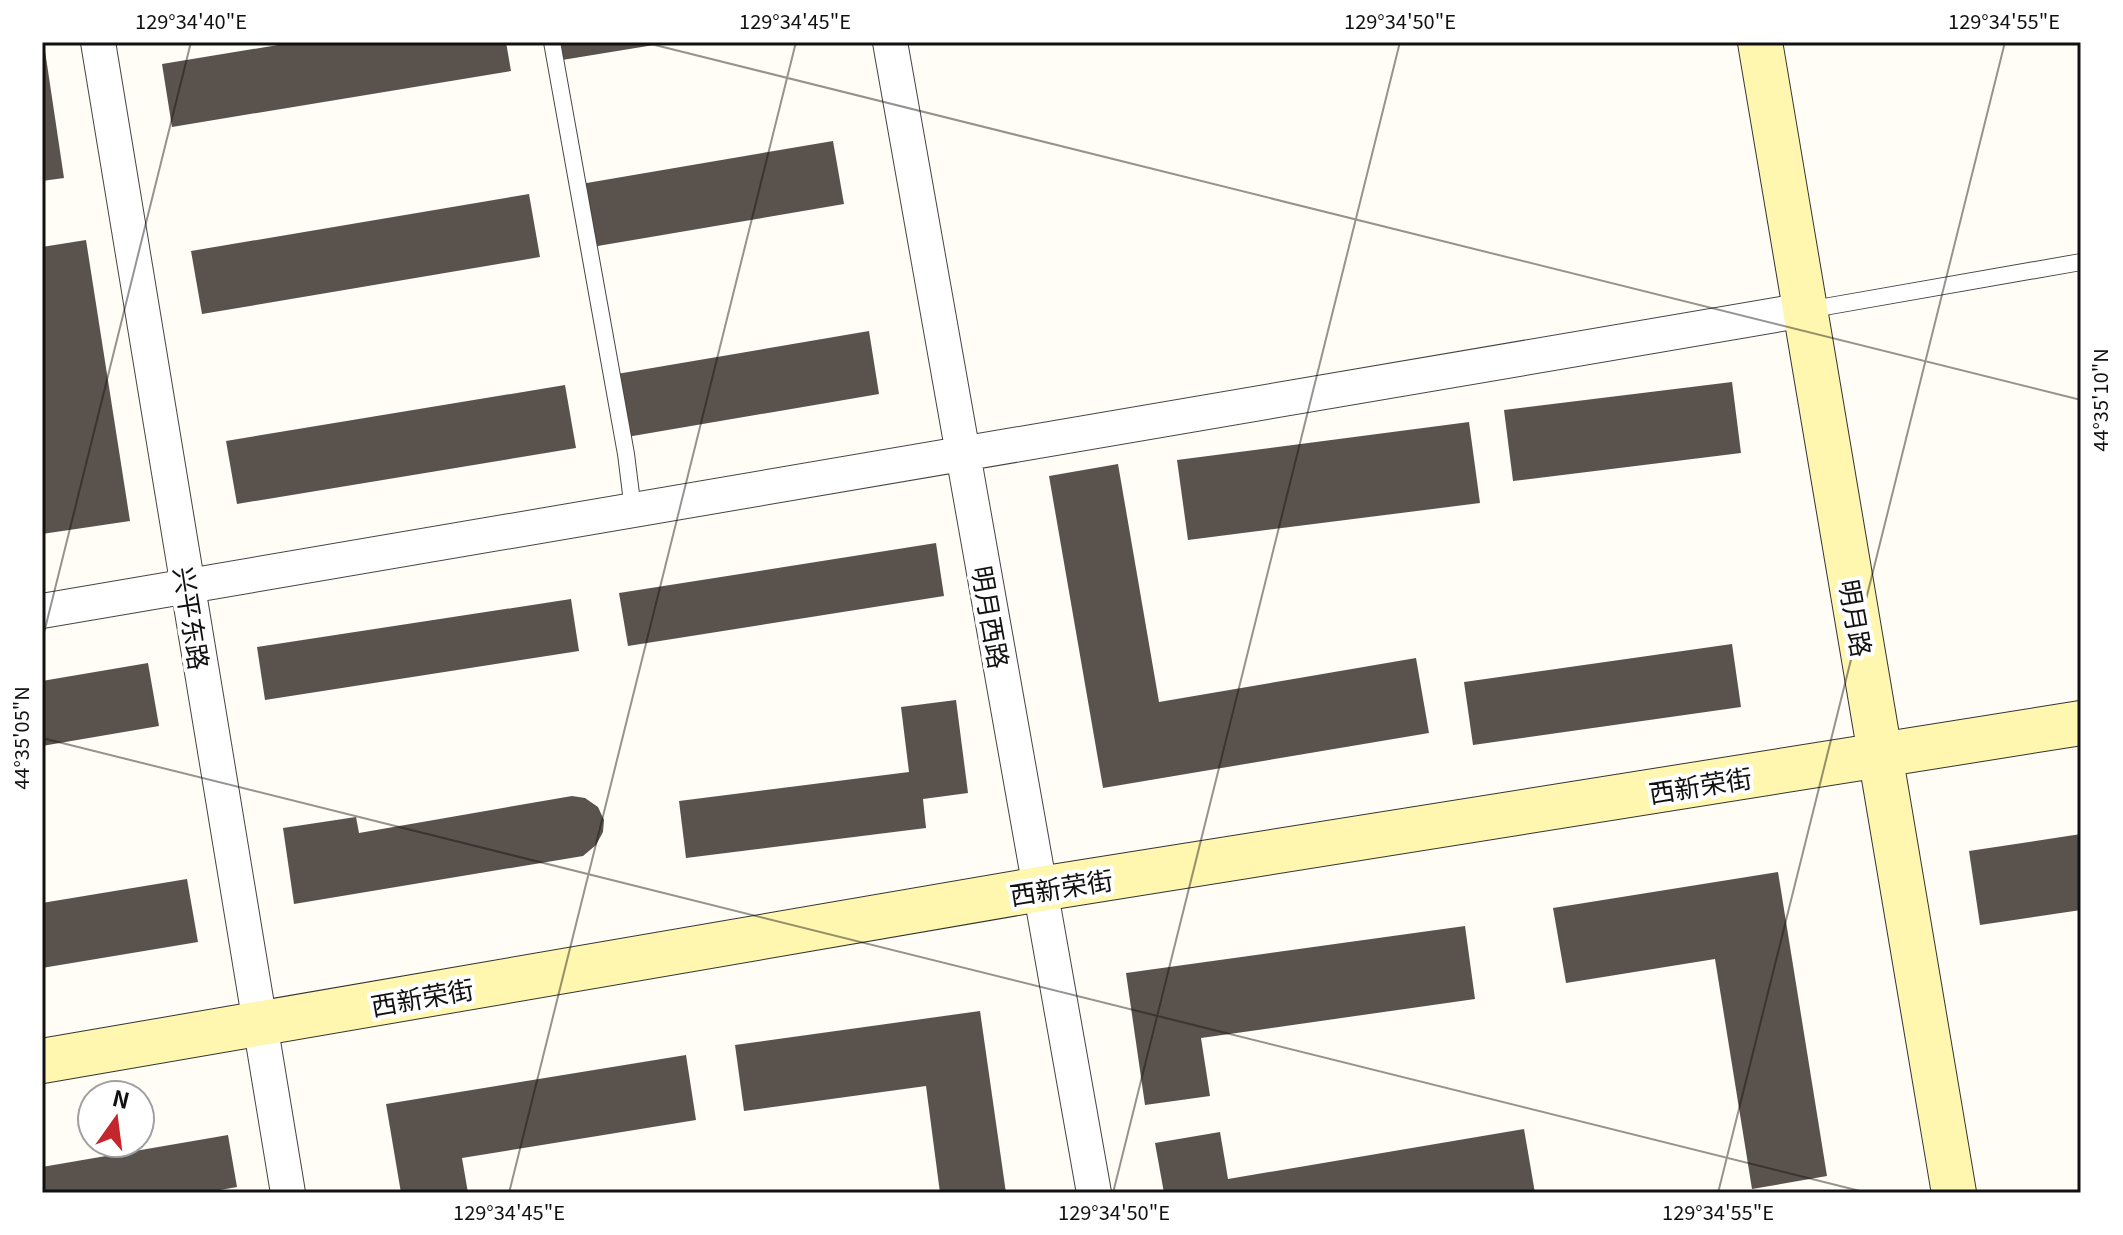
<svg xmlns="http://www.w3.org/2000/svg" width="2123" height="1235" font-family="Georgia,'Noto Sans SC',serif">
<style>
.building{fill:#5a524d}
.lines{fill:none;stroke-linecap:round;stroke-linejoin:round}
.lane-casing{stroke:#444;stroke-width:18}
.street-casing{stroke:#444;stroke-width:36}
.secondary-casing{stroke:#333;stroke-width:46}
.lane{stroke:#fff;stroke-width:16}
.street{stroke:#fff;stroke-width:34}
.secondary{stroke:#fff6b0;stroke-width:44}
.ticks{fill:none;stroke:#111;stroke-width:2;stroke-opacity:0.45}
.labels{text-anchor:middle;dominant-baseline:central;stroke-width:8;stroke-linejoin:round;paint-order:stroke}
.street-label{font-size:26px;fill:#111;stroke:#fff}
.neatline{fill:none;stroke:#111;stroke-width:3}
.ticks-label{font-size:20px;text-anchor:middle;fill:#111}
</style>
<rect width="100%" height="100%" fill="#fffdf5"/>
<path class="building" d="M 296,42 L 506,42 L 511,71 L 172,127 L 162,64 Z
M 553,42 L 660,42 L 660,44 L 556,61 Z
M 44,44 L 64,178 L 42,181 L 42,45 Z
M 833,141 L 844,204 L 586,248 L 575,185 Z
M 529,194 L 540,257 L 202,314 L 191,251 Z
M 86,240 L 130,521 L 42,534 L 42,247 Z
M 869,331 L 879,394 L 621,438 L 611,375 Z
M 1732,382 L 1741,453 L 1513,481 L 1504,410 Z
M 565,385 L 576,448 L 237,504 L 226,441 Z
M 1469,422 L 1480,503 L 1188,540 L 1177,460 Z
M 1118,464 L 1159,702 L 1416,658 L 1429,733 L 1103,788 L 1049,476 Z
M 936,543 L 944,596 L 628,646 L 619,593 Z
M 571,599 L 579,651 L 265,700 L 257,647 Z
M 1732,644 L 1741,707 L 1473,745 L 1464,682 Z
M 148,663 L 159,726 L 42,746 L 42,681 Z
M 956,700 L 968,793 L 923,799 L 926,828 L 686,858 L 679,801 L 909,772 L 901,707 Z
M 572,796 L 585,798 L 598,807 L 604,820 L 603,832 L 596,845 L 583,856 L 294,904 L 283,828 L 356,817 L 359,833 Z
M 2081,834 L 2081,910 L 1980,925 L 1969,851 Z
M 1778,872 L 1827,1176 L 1752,1189 L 1715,959 L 1566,983 L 1553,908 Z
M 187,879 L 198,942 L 42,968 L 42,903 Z
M 1465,926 L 1475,999 L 1201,1038 L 1210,1096 L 1145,1105 L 1126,973 Z
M 980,1011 L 1006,1193 L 940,1193 L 926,1086 L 744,1111 L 735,1045 Z
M 686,1055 L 696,1120 L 462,1158 L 468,1193 L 401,1193 L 386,1104 Z
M 1524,1129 L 1535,1193 L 1164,1193 L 1155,1143 L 1220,1132 L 1228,1179 Z
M 228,1135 L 237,1187 L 203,1193 L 42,1193 L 42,1167 Z"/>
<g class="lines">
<defs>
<path id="lane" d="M 552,42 L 626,454 L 633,510
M 1807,310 L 2081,262"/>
<path id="street" d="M 98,42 L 288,1193
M 890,42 L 1094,1193
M 42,611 L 1805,310"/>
<path id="secondary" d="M 1760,42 L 1954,1193
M 42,1061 L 1040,889 L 2081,723"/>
</defs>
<use href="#lane" class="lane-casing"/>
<use href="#street" class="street-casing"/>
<use href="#secondary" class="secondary-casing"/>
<use href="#lane" class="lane"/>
<use href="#street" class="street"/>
<use href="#secondary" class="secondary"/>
</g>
<path class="ticks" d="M 643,42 L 2081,400M 42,641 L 191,42M 42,738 L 1868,1193M 509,1193 L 796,42M 1113,1193 L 1400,42M 1718,1193 L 2005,42"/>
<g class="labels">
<g class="street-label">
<text transform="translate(992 617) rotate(80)">明月西路</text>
<text transform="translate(193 618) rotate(81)">兴平东路</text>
<text transform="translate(1857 618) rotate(80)">明月路</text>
<text transform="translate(1700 784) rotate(-9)">西新荣街</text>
<text transform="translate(1061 886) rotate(-9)">西新荣街</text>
<text transform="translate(422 996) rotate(-10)">西新荣街</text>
</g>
</g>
<rect width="2123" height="1235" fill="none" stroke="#ffffff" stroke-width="88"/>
<g transform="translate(116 1119) rotate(14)"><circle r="38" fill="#ffffff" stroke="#a0a0a0" stroke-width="2"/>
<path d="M0-6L14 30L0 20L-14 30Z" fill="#c4262e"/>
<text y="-12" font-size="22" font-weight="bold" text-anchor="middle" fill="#111111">N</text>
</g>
<rect x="44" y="44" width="2035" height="1147" class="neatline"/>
<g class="ticks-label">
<text x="191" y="29">129°34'40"E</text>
<text x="795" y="29">129°34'45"E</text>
<text x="1400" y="29">129°34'50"E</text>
<text x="2004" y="29">129°34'55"E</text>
<text transform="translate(2101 400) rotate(-90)" y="7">44°35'10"N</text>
<text transform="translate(22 738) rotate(-90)" y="7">44°35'05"N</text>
<text x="509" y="1220">129°34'45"E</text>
<text x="1114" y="1220">129°34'50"E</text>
<text x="1718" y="1220">129°34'55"E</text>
</g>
</svg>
